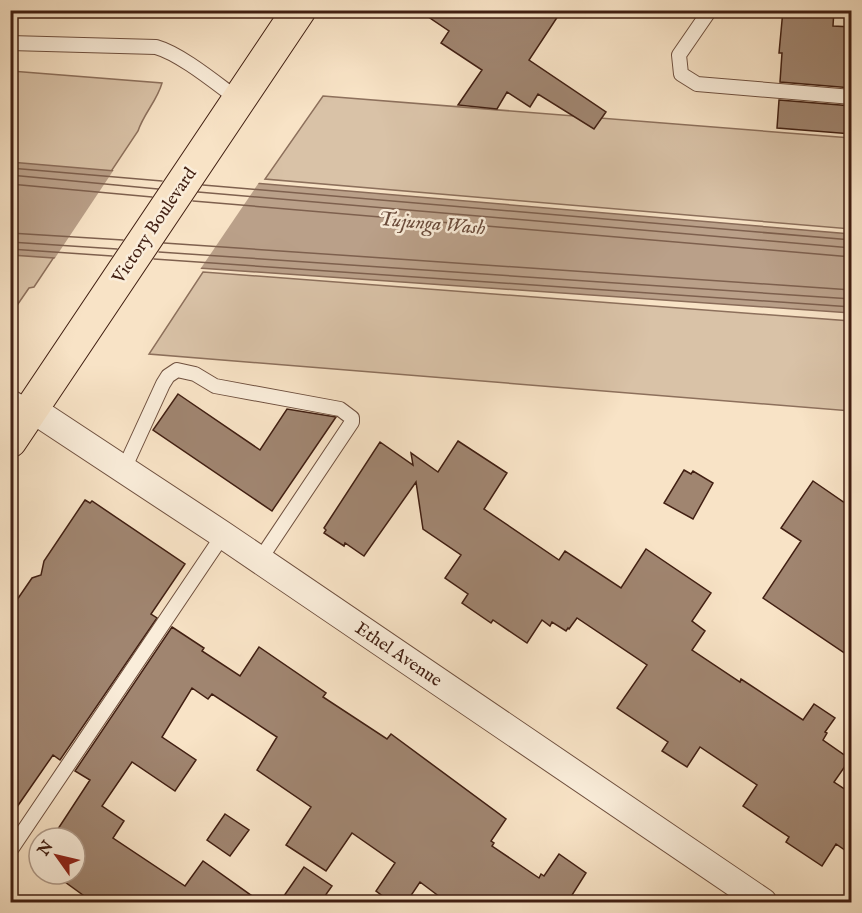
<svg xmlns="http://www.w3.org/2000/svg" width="862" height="913" font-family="'IM FELL English',serif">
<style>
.green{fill:#d9c2a7;stroke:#8d705c;stroke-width:1.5}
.water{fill:#baa089;stroke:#8a6c59;stroke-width:1.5}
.pier{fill:#f8e3c6}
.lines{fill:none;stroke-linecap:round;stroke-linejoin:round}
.shore{stroke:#7e604e;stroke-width:1.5}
.building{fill:#a08570;stroke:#411f12;stroke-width:1.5}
.service-casing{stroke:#6f503f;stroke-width:16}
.minor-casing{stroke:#6f503f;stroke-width:29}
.primary-casing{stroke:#411f12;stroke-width:35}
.service{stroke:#faedda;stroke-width:14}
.minor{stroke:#faedda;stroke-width:27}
.primary{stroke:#f8e3c6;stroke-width:33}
.labels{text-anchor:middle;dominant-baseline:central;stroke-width:5;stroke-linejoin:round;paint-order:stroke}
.street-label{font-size:18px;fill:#411f12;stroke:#faedda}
.water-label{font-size:20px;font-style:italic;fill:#6b4c3c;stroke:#faedda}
</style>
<rect width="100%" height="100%" fill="#f8e3c6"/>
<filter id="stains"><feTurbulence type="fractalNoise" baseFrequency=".00333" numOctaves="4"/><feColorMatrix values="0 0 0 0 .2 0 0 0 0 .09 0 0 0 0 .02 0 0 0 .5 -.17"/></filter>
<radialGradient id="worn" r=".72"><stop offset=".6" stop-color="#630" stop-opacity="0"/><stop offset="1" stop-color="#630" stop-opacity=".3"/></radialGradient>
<path class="green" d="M 11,71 L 162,83 C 157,101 144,113 138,131 L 34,287 L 29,288 L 11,314 Z
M 323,96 L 851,138 L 851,229 L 265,179 Z
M 203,272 L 851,321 L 851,411 L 149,354 Z"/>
<path class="water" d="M 10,162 L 851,234 L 851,313 L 11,255 Z"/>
<path class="pier" d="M 115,168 L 260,181 L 199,271 L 53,261 Z"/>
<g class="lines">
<path class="shore" d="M 10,168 L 162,181
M 10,175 L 158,189
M 10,184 L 152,197
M 203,185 L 852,240
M 198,192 L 852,248
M 193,201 L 852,257
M 10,233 L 123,240
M 10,242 L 117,249
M 164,243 L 852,290
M 10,249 L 112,256
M 159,252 L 852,299
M 154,259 L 852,307"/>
</g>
<path class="building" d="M 418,10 L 562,10 L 529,60 L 606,112 L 594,129 L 538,94 L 530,107 L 507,92 L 497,109 L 458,105 L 482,70 L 441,43 L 449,31 Z
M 783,10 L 834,10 L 833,26 L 852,27 L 852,88 L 780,82 L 782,53 L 779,53 Z
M 779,100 L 852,106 L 852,134 L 777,128 Z
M 178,394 L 260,450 L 287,409 L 336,417 L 272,511 L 153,430 Z
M 458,441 L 507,473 L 484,509 L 559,560 L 565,551 L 621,588 L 646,549 L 711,593 L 692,621 L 705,631 L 692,650 L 740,682 L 741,679 L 803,720 L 814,704 L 835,718 L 825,732 L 827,733 L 823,740 L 850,759 L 834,782 L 852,794 L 852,855 L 836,844 L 822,866 L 786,842 L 789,837 L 743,806 L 757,785 L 700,747 L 687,767 L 662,751 L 668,742 L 617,708 L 647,665 L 577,618 L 569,629 L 568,628 L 566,631 L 552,622 L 550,626 L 542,620 L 527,643 L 493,620 L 491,623 L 462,603 L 468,594 L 445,578 L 461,555 L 423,529 L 416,482 L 364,556 L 345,543 L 344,546 L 324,533 L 326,530 L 324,528 L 380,442 L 413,465 L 411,453 L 438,472 Z
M 684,470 L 691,474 L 693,471 L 713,483 L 693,519 L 664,503 Z
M 813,481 L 852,508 L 852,658 L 763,598 L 801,541 L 781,528 Z
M 85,500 L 90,503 L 92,501 L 185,564 L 151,614 L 157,618 L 60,760 L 53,755 L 10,817 L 10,610 L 32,578 L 41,575 L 44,561 Z
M 172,627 L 204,648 L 202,651 L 240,676 L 259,647 L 326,693 L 323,697 L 387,739 L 391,734 L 506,819 L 491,841 L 494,843 L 492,846 L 539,878 L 541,874 L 544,876 L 559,854 L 586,873 L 572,895 L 583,903 L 448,903 L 420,882 L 406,903 L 392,903 L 376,891 L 395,863 L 352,833 L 326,871 L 286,845 L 311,807 L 257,770 L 277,737 L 212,694 L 208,699 L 192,688 L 162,737 L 196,760 L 175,791 L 132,762 L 102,806 L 124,821 L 113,838 L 185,886 L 203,861 L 262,903 L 94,903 L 54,874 L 75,874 L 75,838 L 52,838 L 90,780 L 75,771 Z
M 225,814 L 249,830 L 230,856 L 207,840 Z
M 304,867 L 332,886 L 320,903 L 279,903 Z"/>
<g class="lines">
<defs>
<path id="service" d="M 710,10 L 679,55 L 681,74 L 697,84 L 852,97
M 10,43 L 156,47 C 181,54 217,84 239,100
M 10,396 L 32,409
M 124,469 L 163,384 L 168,376 L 177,370 L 195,374 L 215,386 L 340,409 L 352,418 L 352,422 L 259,561
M 10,851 L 223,535"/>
<path id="minor" d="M 32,409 L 223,535 L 763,902"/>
<path id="primary" d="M 10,441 L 299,10"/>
</defs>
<use href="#service" class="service-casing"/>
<use href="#minor" class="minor-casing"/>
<use href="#primary" class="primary-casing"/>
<use href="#service" class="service"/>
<use href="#minor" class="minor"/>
<use href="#primary" class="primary"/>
</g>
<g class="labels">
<g class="street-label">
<text transform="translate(155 226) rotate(-56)">Victory Boulevard</text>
<text transform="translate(398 655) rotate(34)">Ethel Avenue</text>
</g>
<g class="water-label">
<text transform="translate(432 224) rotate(5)">Tujunga Wash</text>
</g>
</g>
<rect width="862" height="913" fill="none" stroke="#f8e3c6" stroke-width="36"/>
<rect x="12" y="12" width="838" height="889" fill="none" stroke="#411f12" stroke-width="3"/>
<rect x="18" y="18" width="826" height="877" fill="none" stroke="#411f12" stroke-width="1.5"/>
<g transform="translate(57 856) rotate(304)"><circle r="28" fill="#faedda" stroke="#b09b8a" stroke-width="1.5"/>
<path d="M0-4.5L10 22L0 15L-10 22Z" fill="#8f2418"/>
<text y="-9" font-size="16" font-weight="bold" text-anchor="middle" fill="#411f12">N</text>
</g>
<rect width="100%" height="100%" filter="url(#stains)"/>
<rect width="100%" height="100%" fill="url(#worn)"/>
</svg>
